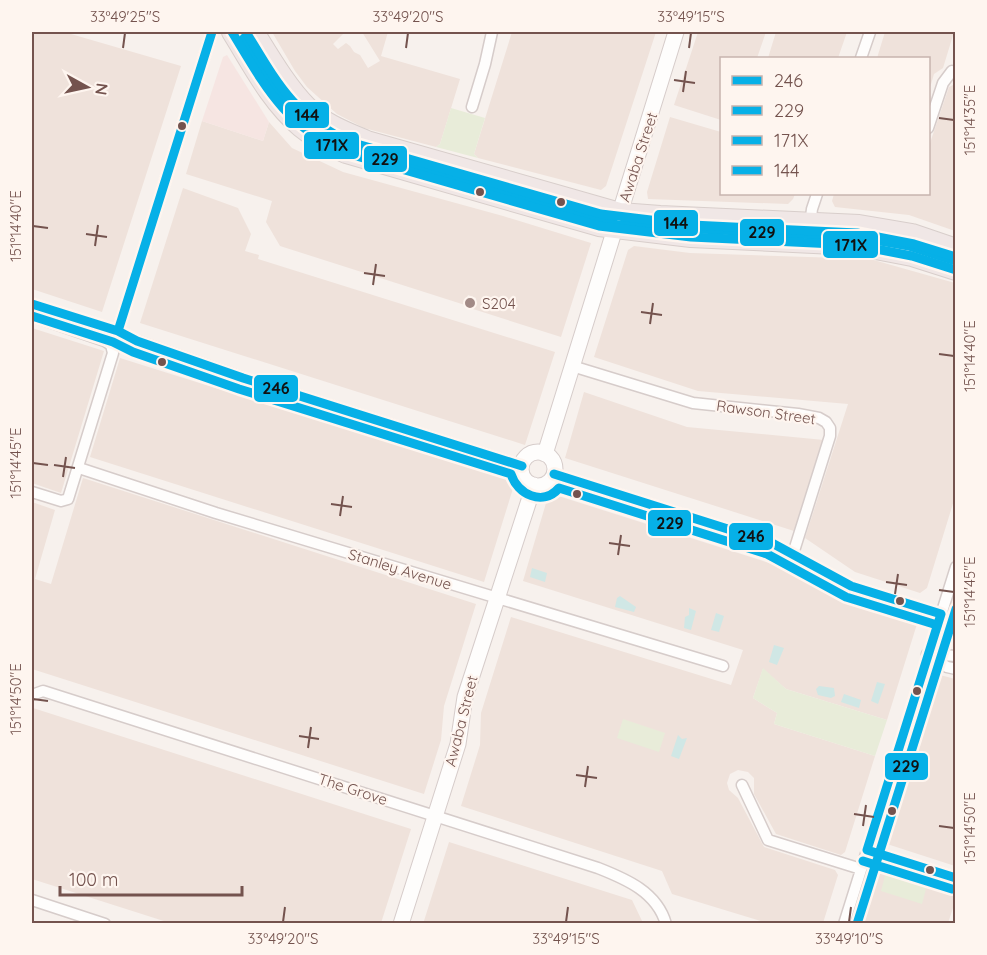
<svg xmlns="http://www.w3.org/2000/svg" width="987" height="955" font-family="Quicksand,sans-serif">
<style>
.residential{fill:#efe2db}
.commercial{fill:#f6e5e2}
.green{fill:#e8ecd9}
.water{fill:#d0e7e5}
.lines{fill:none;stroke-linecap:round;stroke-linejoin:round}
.street-casing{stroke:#d6ccca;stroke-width:13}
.secondary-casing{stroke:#d6ccca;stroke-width:17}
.highway-casing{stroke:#d8cecb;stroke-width:22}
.street{stroke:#fefdfc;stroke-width:10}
.secondary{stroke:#fefdfc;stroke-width:15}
.highway{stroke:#f0e7e6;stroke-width:20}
.bus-1-casing{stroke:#fef5ef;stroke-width:14}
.bus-2-casing{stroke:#fef5ef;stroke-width:14}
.bus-3-casing{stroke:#fef5ef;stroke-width:14}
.bus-4-casing{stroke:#fef5ef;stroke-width:14}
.bus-1{stroke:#06b0e7;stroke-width:9}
.bus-2{stroke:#06b0e7;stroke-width:9}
.bus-3{stroke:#06b0e7;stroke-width:9}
.bus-4{stroke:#06b0e7;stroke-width:9}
.ticks{fill:none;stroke:#74534e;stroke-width:2}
.bus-dot{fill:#74534e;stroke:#fef5ef;stroke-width:2}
.poi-dot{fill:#a28a86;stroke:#fef5ef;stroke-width:2}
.labels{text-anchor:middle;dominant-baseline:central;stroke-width:4.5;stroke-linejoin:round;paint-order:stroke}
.street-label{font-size:15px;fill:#74534e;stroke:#fef5ef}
.poi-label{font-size:15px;fill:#74534e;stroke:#fef5ef;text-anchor:start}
.line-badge{stroke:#fef5ef;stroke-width:2}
.pale-badge-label{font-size:16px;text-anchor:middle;font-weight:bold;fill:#111}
.neatline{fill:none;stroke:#74534e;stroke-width:2}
.ticks-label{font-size:15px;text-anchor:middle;fill:#74534e}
</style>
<rect width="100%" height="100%" fill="#f7f1ed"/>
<path class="residential" d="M 32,32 L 64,32 L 181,66 L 102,312 L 32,289 Z
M 272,32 L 345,32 L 333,44 L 338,49 L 346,43 L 350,46 L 354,52 L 360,55 L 368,68 L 380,61 L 362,32 L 388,32 L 381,56 L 460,79 L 440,144 L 436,147 L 364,128 L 337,114 L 307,87 L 295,71 Z
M 512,32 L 656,32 L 606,186 L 601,190 L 478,158 L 474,154 Z
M 698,32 L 766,32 L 757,58 L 722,58 L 721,120 L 674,105 Z
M 776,32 L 847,32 L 838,58 L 768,58 Z
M 885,32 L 954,32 L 943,68 L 934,74 L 929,91 L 928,58 L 877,58 Z
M 955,84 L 955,231 L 909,215 L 835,207 L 832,201 L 834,194 L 928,194 L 929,146 L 949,87 Z
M 670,117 L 721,132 L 722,194 L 795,194 L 793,199 L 788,204 L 648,199 L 647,192 Z
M 202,121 L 263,141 L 269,122 L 292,148 L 343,172 L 503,216 L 591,243 L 561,337 L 473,309 L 476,298 L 468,295 L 465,305 L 280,246 L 266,222 L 272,201 L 186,174 Z
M 183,188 L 238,208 L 251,234 L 245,251 L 259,255 L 258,259 L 555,352 L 525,445 L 140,323 Z
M 634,246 L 690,253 L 870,259 L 955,283 L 955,497 L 927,588 L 920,593 L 855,572 L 805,538 L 848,404 L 698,391 L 594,357 L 628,250 Z
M 32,328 L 104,351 L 61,493 L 32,483 Z
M 120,358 L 515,482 L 484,582 L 90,457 Z
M 584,392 L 687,427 L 824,440 L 794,531 L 565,458 Z
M 83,478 L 476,604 L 444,706 L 441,740 L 424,794 L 32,669 L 32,502 L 55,510 L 35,579 L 51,584 Z
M 549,493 L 804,574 L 838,597 L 914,619 L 917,624 L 887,720 L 786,689 L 763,669 L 753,698 L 777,713 L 774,724 L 875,756 L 845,852 L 841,855 L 776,834 L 754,794 L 754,778 L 748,772 L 738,770 L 730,774 L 727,783 L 729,790 L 738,798 L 764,847 L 835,870 L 838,875 L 823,923 L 767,923 L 672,894 L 662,871 L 461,806 L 480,745 L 481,713 L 511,617 L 731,685 L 743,650 L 523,581 Z
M 940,675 L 955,679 L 955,866 L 887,844 Z
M 33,708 L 411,829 L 381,923 L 170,923 L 32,879 Z
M 449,842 L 632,900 L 643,923 L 423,924 Z
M 881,864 L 952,888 L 955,893 L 955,902 L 948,923 L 860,924 Z"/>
<path class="commercial" d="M 227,55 L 269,122 L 263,141 L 202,121 L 223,57 Z"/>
<path class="green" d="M 451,108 L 485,118 L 474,154 L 478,158 L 436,147 L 440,144 Z
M 763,668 L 786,689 L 887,720 L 875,756 L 774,724 L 777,713 L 753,698 Z
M 623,719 L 665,733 L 659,752 L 617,738 Z
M 886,872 L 927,885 L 922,904 L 881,891 Z"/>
<path class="water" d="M 532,568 L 547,573 L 545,582 L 530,577 Z
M 620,596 L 636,607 L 634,612 L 615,607 L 617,598 Z
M 689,608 L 696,611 L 691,630 L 684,628 L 685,617 L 689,615 Z
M 716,613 L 724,616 L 719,632 L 711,630 Z
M 774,645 L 784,648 L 777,665 L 769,662 Z
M 877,682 L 885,684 L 878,704 L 871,701 Z
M 819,686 L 834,688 L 835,696 L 831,698 L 818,695 L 816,689 Z
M 844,694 L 861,700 L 859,708 L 841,702 Z
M 678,735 L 682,739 L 687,738 L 679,759 L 671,756 Z"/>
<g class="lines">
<defs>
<path id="street" d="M 861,58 L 870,32
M 472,107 L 485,64 L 492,32
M 928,128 L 943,83 L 952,71 L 956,72
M 810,225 L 812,209 L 817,194
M 32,304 L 118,331 L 137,341 L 243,378 L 522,466
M 32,316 L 105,341 L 111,345 L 113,353 L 68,499 L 61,501 L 32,492
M 118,331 L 212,32
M 572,366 L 693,403 L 798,414 L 819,418 L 826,422 L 830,428 L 830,436 L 793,554
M 79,468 L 216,513 L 723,666
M 554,474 L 772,543 L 851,586 L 941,614
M 927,654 L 947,667 L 956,669
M 928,654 L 956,656
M 32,695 L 43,691 L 598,868 C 626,879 657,892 666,924
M 742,785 L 768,840 L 861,869
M 867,850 L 956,878
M 32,900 L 105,924
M 844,924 L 956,567"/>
<path id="secondary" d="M521 469a17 17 0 1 1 34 0a17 17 0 1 1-34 0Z
M 545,454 L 676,32
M 401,924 L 458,744 L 465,697 L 534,485"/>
<path id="highway" d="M 232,32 C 252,64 271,102 301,127 C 314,138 330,146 346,153 L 599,226 L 691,237 L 855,245 L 912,256 L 956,270
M 254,32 C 269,56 287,87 307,107 C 324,124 346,132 367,141 L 620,213 L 660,216 L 859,225 L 912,234 L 956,249"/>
</defs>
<use href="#street" class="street-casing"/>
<use href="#secondary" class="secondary-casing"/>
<use href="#highway" class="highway-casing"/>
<use href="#street" class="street"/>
<use href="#secondary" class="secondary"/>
<use href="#highway" class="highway"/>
<defs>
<path id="bus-1" d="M 32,304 L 118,331 L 137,341 L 243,378 L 522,466
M 118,331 L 212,32
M 554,474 L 772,543 L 851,586 L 941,614
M 867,850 L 941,614
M 867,850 L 956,878"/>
<path id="bus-2" d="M 244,38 L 276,88 L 299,116 L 322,133 L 364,153 L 618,225 L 858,237 L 909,246 L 952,260
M 32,316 L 113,342 L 133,352 L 239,389 L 511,474 C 517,494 543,507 559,488 L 767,554 L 846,597 L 937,625
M 863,861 L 952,889
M 857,924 L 956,609"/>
<path id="bus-3" d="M 232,32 C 265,86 285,126 346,153 L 599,226 L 691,237 L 855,245 L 912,256 L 956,270"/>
<path id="bus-4" d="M 246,32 C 276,81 294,117 350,142 L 601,214 L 692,225 L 857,233 L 914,244 L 956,257"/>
</defs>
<use href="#bus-1" class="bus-1-casing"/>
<use href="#bus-2" class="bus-2-casing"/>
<use href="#bus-3" class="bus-3-casing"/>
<use href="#bus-4" class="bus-4-casing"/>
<use href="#bus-1" class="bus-1"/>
<use href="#bus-2" class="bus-2"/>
<use href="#bus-3" class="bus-3"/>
<use href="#bus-4" class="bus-4"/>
</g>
<path class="ticks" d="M 123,48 L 125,33M 406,48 L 408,33M 689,48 L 691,33M 674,80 L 695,83M 683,92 L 686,71M 939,118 L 954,120M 33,226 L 48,228M 86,234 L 107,237M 95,246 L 98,225M 364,273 L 385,276M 373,285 L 376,264M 641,312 L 662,315M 650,324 L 653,303M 939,354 L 954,356M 33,463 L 48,465M 54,465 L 75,468M 63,477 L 66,457M 331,504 L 352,507M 340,516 L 343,496M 609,543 L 630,546M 618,555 L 621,535M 886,582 L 907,585M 939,590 L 954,592M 895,594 L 898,574M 33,699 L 48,701M 299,736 L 319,739M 308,748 L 311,727M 576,775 L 597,778M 585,787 L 588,766M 854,814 L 874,817M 863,826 L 866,805M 939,826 L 954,828M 283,922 L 285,907M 566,922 L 568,907M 849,922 L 851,907"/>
<g class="bus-dot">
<circle cx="182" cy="126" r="5"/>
<circle cx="480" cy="192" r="5"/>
<circle cx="561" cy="202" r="5"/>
<circle cx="162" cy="362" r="5"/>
<circle cx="577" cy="494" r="5"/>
<circle cx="900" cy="601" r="5"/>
<circle cx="917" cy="691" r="5"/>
<circle cx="892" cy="811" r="5"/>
<circle cx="930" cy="870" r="5"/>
</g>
<circle class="poi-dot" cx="470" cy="303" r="6"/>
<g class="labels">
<g class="street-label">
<text transform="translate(638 157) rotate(-72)">Awaba Street</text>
<text transform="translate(766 412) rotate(8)">Rawson Street</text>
<text transform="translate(400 569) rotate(17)">Stanley Avenue</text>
<text transform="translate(461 721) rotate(-76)">Awaba Street</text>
<text transform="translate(353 789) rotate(18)">The Grove</text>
</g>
<g class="poi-label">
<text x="482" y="303">S204</text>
</g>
</g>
<g class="line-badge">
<rect x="284" y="101" width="46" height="28" rx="6" fill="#06b0e7"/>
<rect x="303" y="131" width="57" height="29" rx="6" fill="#06b0e7"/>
<rect x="363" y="145" width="45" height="28" rx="6" fill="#06b0e7"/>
<rect x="653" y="209" width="46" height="28" rx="6" fill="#06b0e7"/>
<rect x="739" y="218" width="46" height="29" rx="6" fill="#06b0e7"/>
<rect x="822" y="230" width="57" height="29" rx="6" fill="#06b0e7"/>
<rect x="253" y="374" width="46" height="29" rx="6" fill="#06b0e7"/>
<rect x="647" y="509" width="45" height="28" rx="6" fill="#06b0e7"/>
<rect x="728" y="522" width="46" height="29" rx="6" fill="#06b0e7"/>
<rect x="884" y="752" width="45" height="29" rx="6" fill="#06b0e7"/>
</g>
<g class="pale-badge-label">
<text x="307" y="121">144</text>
<text x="332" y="151">171X</text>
<text x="385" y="165">229</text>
<text x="676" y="229">144</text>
<text x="762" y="238">229</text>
<text x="851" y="251">171X</text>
<text x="276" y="394">246</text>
<text x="670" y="529">229</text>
<text x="751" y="542">246</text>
<text x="906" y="772">229</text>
</g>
<rect width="987" height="955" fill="none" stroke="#fef5ef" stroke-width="66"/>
<rect x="720" y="57" width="210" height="138" fill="#fef5ef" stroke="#c7b4af" stroke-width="1.5"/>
<rect x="732" y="76" width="30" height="9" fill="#06b0e7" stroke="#c7b4af" stroke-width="1.5"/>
<text x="774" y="87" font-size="18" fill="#74534e">246</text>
<rect x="732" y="106" width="30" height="9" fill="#06b0e7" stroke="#c7b4af" stroke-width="1.5"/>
<text x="774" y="117" font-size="18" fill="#74534e">229</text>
<rect x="732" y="136" width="30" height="9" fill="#06b0e7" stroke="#c7b4af" stroke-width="1.5"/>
<text x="774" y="147" font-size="18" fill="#74534e">171X</text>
<rect x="732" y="166" width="30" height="9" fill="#06b0e7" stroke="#c7b4af" stroke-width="1.5"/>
<text x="774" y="177" font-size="18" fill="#74534e">144</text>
<g transform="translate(87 87) rotate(98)" stroke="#fef5ef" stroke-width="4.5" paint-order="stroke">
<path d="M0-4.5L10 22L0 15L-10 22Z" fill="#74534e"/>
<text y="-9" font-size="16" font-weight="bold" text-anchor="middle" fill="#74534e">N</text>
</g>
<path d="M60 886v9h182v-9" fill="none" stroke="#74534e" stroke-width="3"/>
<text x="69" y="886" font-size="18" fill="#74534e" stroke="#fef5ef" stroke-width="4.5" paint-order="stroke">100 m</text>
<rect x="33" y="33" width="921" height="889" class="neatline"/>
<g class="ticks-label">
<text x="125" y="22">33°49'25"S</text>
<text x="408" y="22">33°49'20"S</text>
<text x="691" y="22">33°49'15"S</text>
<text transform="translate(970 120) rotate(-90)" y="5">151°14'35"E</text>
<text transform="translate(16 226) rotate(-90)" y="5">151°14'40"E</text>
<text transform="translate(970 356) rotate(-90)" y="5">151°14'40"E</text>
<text transform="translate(16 463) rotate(-90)" y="5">151°14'45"E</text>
<text transform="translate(970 592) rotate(-90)" y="5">151°14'45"E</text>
<text transform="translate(16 699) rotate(-90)" y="5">151°14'50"E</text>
<text transform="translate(970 828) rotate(-90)" y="5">151°14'50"E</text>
<text x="283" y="944">33°49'20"S</text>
<text x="566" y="944">33°49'15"S</text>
<text x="849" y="944">33°49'10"S</text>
</g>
</svg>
